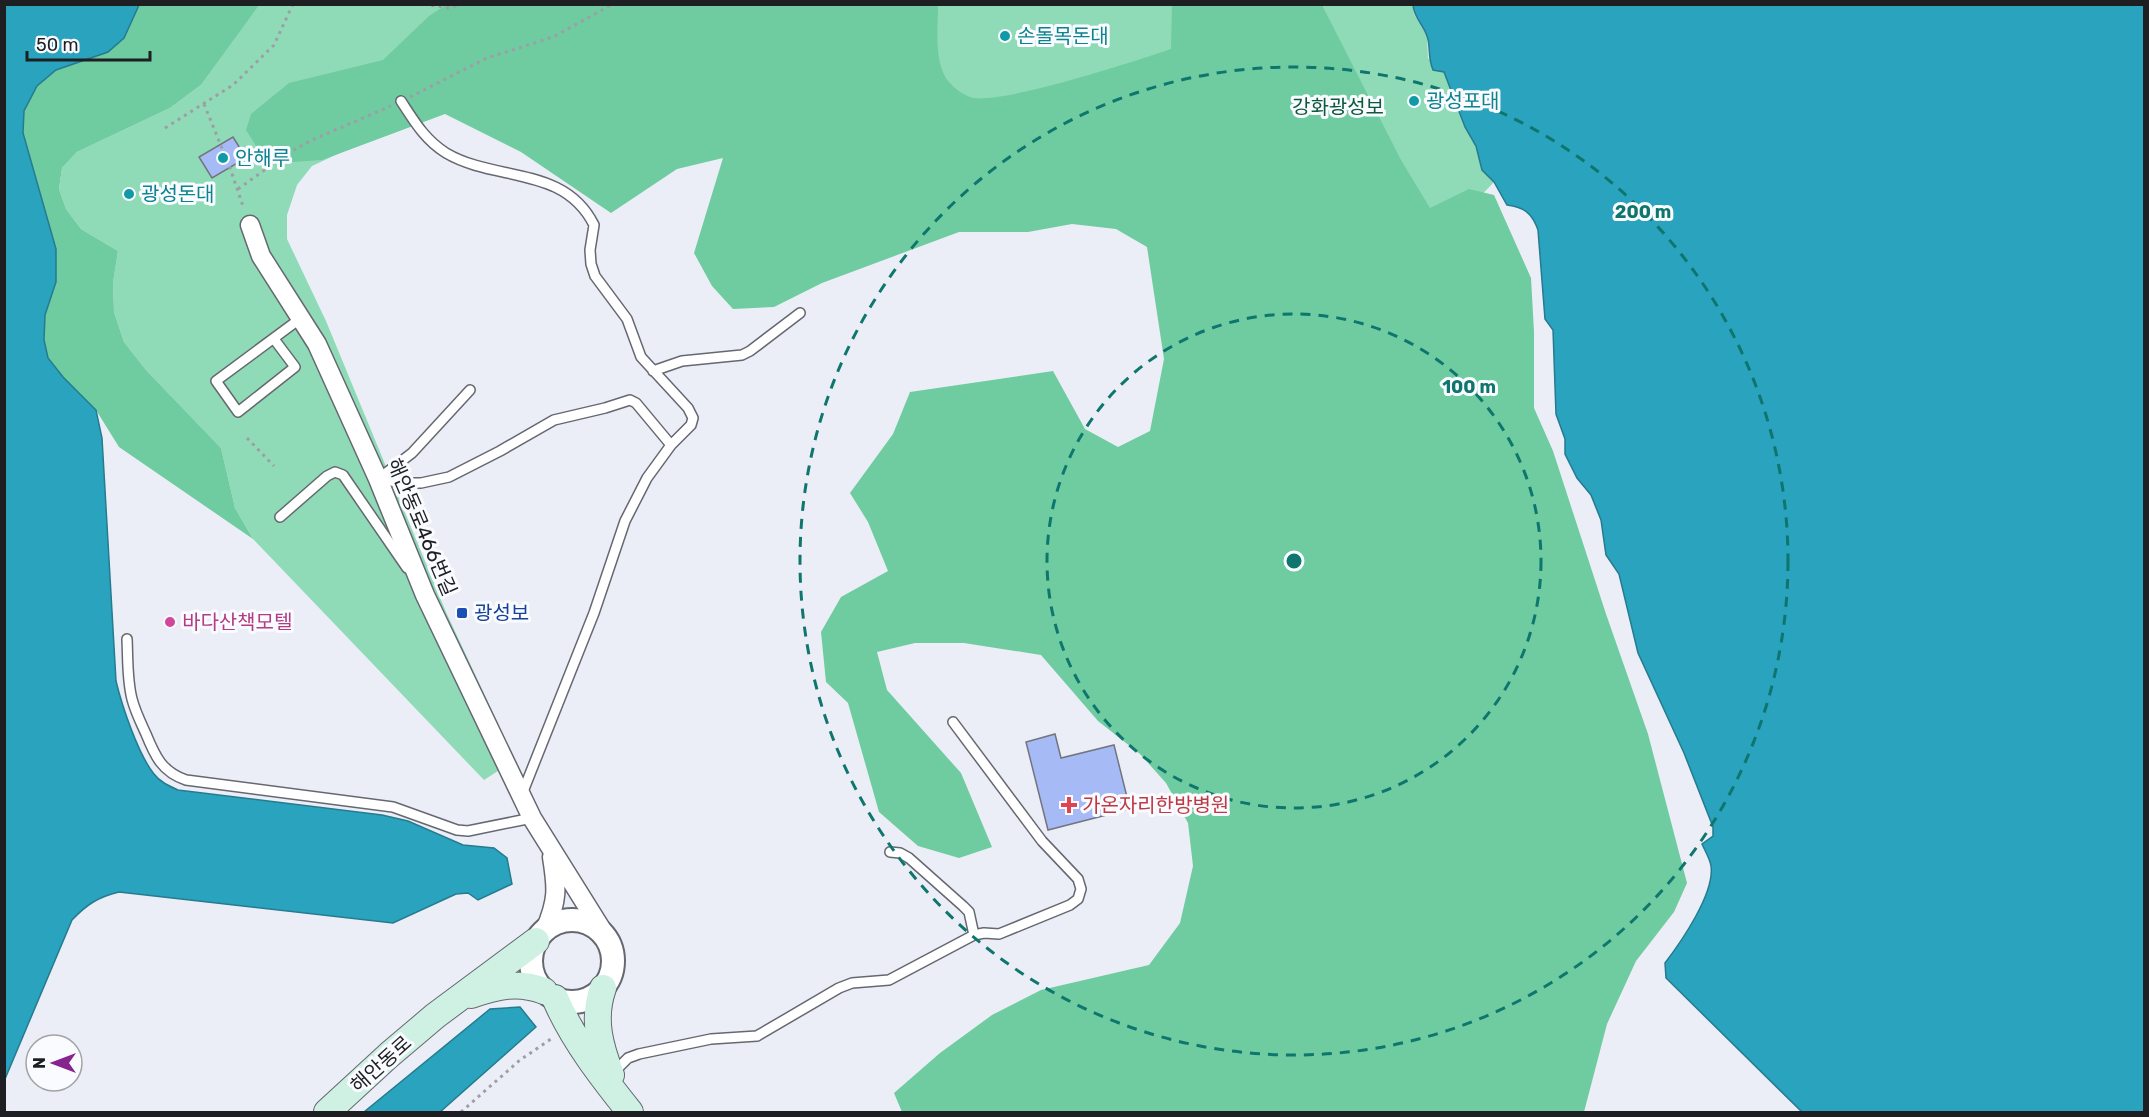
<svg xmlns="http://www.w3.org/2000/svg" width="2149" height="1117" font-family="Rubik,'Noto Sans KR',sans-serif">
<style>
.green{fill:#90dbb7}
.forest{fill:#6fcba0}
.water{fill:#29a3be;stroke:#267b8f;stroke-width:1.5}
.building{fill:#a6baf5;stroke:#72757d;stroke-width:1.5}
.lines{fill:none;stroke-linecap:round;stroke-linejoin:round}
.service-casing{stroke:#656870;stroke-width:12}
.minor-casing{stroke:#656870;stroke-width:21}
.tertiary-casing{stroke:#656870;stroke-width:26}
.secondary-casing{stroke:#656870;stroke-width:28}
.path{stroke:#9d9fa5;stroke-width:3;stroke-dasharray:3 4.5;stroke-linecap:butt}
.service{stroke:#fff;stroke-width:9}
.minor{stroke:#fff;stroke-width:18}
.tertiary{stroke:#fff;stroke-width:22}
.secondary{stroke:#cef1e3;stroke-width:26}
.ring{fill:none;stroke:#0f766e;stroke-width:3;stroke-dasharray:10 8}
.culture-dot{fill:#0f9aa8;stroke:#fafbff;stroke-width:2}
.transit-dot{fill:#1a4fb4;stroke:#fafbff;stroke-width:2}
.hotel-dot{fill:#d1479c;stroke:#fafbff;stroke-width:2}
.health-dot{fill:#e0444e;stroke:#fafbff;stroke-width:2}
.labels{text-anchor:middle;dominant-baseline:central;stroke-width:6;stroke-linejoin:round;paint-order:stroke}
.culture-label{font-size:20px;fill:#0d838f;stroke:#fafbff;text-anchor:start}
.park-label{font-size:20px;fill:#0e583c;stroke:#fafbff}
.street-label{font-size:20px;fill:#1e1f22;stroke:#fafbff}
.transit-label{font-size:20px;fill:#164399;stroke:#fafbff;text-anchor:start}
.hotel-label{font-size:20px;fill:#b23c85;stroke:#fafbff;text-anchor:start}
.health-label{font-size:20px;fill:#be3a42;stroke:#fafbff;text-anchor:start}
.centre{fill:#0f766e;stroke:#fafbff;stroke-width:3}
.ring-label{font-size:18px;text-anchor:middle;font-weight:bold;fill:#0f766e;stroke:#fafbff;stroke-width:6;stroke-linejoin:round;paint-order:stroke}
</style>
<rect width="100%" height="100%" fill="#ebeef6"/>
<path class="green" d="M 259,4 L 1413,5 L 1414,14 L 1427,36 L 1428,58 L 1444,72 L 1465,127 L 1476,146 L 1482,170 L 1494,182 L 1448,230 L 504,76 L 312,166 L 297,185 L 287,215 L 287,239 L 326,321 L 446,612 L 515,760 L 484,780 L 253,539 L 235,508 L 221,448 L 146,370 L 124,342 L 114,312 L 113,283 L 118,251 L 81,229 L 66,209 L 59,189 L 62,168 L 77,152 L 170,108 L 201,85 Z"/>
<path class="forest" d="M 139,5 L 259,5 L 201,85 L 170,108 L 77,152 L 62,168 L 59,189 L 66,209 L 81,229 L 118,251 L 113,283 L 114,312 L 124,342 L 146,370 L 221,448 L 235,508 L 253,539 L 119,447 L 96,410 L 63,377 L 48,358 L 44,340 L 45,315 L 56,282 L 23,133 L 24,111 L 37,86 L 56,70 L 108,52 L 124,38 Z
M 446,5 L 938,5 C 938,28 933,67 951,84 C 955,89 964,95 970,97 C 995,107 1139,60 1171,49 L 1172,5 L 1322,5 L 1401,160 L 1430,208 L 1469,189 L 1494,195 L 1531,278 L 1534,332 L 1534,408 L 1553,451 L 1606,614 L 1648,734 L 1687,883 L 1674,912 L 1636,961 L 1607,1024 L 1584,1112 L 902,1112 L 894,1093 L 940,1053 L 992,1015 L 1041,990 L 1149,965 L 1180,923 L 1193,866 L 1188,823 L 1166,783 L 1140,754 L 1098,721 L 1041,655 L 964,643 L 915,643 L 877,652 L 887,690 L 961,773 L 992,847 L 959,858 L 918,846 L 879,812 L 848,703 L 826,682 L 821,632 L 841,597 L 888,571 L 868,522 L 850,493 L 893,434 L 910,392 L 1053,371 L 1085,429 L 1118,447 L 1150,431 L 1164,359 L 1147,247 L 1116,229 L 1072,224 L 1028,232 L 959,232 L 822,283 L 774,307 L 733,309 L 712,286 L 694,253 L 723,158 L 677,169 L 611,213 L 521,152 L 445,114 L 322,160 L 277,163 L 258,149 L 246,130 L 251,114 L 289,83 L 383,60 L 429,16 Z"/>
<path class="water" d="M 5,4 L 139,5 L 124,38 L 108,52 L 56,70 L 37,86 L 24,111 L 23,133 L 56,249 L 56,282 L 45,315 L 44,340 L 48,358 L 63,377 L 96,410 L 102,438 L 116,681 C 122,706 138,754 154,774 C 160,782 169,786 178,790 L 382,815 L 408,821 L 463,845 L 494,848 L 507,858 L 512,884 L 478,900 L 468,893 L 456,894 L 393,923 L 119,892 C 98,897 86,905 72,920 L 5,1079 Z
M 1413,5 L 2144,5 L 2144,1112 L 1802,1112 L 1666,978 L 1665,963 C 1681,942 1715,893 1711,866 C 1710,859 1705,851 1702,844 L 1713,836 L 1713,827 L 1684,753 L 1638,653 L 1619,574 L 1606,555 L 1601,520 L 1591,495 L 1577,478 L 1565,454 L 1565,439 L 1556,414 L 1553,330 L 1545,319 L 1538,230 C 1532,213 1524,207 1507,205 L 1494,182 L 1482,170 L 1476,146 L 1465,127 L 1444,72 L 1433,70 C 1427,55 1431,47 1427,36 C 1423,24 1414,18 1413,5 Z
M 520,1007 L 536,1027 L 440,1112 L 364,1112 L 490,1009 Z"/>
<path class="building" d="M 233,137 L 246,158 L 212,178 L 199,157 Z
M 1055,734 L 1061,758 L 1114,745 L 1130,809 L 1048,830 L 1026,742 Z"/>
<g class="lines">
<defs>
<path id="service" d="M 401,101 C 414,121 425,140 446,153 C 495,182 564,165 594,225 L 590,250 L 591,264 L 595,276 L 627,319 L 641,357 L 688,408 L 693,418 L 691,425 L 671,445 L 647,478 L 625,521 L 594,613 L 522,794
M 274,339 L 295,367 L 238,412 L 216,381 L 301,318
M 653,371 L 682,361 L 742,355 L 750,351 L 800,313
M 378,479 L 404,483 L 421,483 L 449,477 L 500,451 L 554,420 L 605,408 L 630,400 L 636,403 L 671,445
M 378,479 L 412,453 L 470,390
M 280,517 L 327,476 L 335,472 L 343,475 L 407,568
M 127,639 C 128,659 127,680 132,699 C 135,711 141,723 146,734 C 155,756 162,772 186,780 L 393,807 L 457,830 L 468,831 L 532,818
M 890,852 L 900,853 L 909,858 L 963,906 L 969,912 L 974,935
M 613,1073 L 628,1058 L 639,1054 L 711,1039 L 757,1036 L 839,988 L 852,983 L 889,980 L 974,935 L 984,933 L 999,934 L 1070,905 L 1078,899 L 1081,889 L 1078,879 L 1042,841 L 953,722"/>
<path id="minor" d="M 250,225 L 261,256 L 317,344 L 378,479 L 425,595 L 532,818 L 607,938
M 545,930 C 558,900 557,888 552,857"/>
<path id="tertiary" d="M531 961a41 41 0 1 1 82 0a41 41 0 1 1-82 0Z"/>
<path id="secondary" d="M 603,988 C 592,1019 600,1046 611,1075
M 471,995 C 497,986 518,981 544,991
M 555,998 C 573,1040 602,1077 630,1112
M 327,1112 L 389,1055 L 435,1016 L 536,941"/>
</defs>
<use href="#service" class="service-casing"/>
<use href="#minor" class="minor-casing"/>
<use href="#tertiary" class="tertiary-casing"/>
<use href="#secondary" class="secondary-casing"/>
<path class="path" d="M 424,4 L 449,8 L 461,4
M 410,97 L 487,58 L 553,37 L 613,4
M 204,104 L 230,168 L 244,209
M 165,128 L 233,85 L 274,45 L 293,4
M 238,189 L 290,152 L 312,140 L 391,106
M 247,438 L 274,466
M 461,1112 L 520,1060 L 554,1037"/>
<use href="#service" class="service"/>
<use href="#minor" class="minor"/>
<use href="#tertiary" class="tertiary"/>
<use href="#secondary" class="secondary"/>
</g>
<g class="ring">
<circle cx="1294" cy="561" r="247"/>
<circle cx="1294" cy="561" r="494"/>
</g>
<g class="culture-dot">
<circle cx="1005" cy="36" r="6"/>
<circle cx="1414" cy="101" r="6"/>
<circle cx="223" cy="158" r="6"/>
<circle cx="129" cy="194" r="6"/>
</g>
<rect class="transit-dot" x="456" y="607" width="12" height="12" rx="3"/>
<circle class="hotel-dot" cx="170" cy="622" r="6"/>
<path class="health-dot" d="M1066 796h6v6h6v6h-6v6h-6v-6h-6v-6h6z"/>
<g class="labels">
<g class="culture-label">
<text x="1017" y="36">손돌목돈대</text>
<text x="1426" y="101">광성포대</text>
<text x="235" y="158">안해루</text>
<text x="141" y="194">광성돈대</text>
</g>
<g class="park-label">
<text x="1338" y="107">강화광성보</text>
</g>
<g class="street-label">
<text transform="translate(422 527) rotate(67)">해안동로466번길</text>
<text transform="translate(381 1064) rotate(-42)">해안동로</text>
</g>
<g class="transit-label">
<text x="474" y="613">광성보</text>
</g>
<g class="hotel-label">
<text x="182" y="622">바다산책모텔</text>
</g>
<g class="health-label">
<text x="1082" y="805">가온자리한방병원</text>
</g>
</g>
<circle cx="1294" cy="561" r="9" class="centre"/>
<g class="ring-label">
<text x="1643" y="218">200 m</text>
<text x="1469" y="393">100 m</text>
</g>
<rect width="2149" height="1117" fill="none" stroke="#1e1f22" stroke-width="12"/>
<g transform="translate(54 1063) rotate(270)"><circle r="28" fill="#fafbff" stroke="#a2a3a7" stroke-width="1.5"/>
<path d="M0-4.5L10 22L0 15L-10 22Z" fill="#87258e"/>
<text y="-9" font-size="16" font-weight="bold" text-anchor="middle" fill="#1e1f22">N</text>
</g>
<path d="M27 51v9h123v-9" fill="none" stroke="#1e1f22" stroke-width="3"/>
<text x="36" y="51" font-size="18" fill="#1e1f22" stroke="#fafbff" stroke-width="4.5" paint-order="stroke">50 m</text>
</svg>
